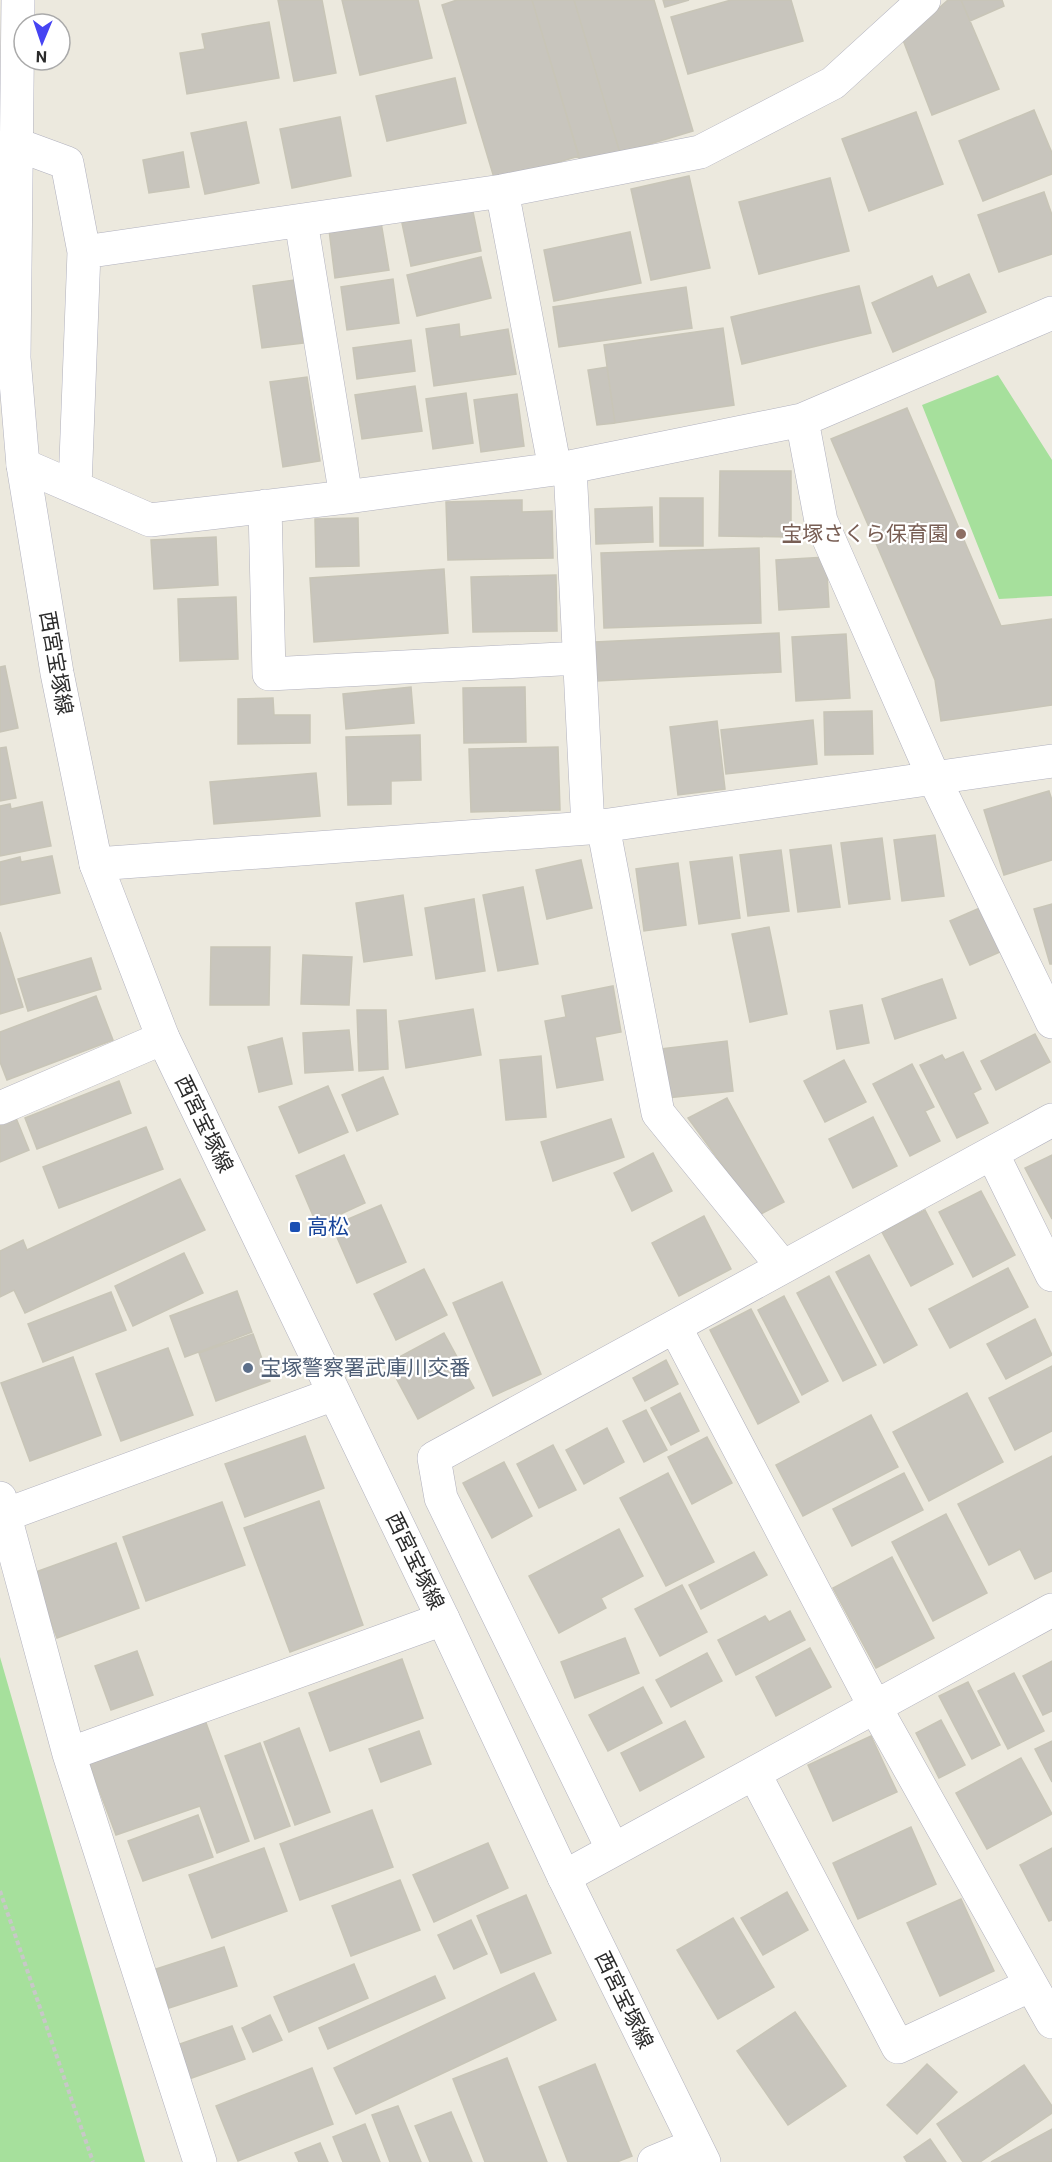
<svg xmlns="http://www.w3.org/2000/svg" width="1052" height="2162" font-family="Roboto,'Noto Sans JP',sans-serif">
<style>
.green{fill:#a6e09c}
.building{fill:#c8c5bd;stroke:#c8c5b7;stroke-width:1.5}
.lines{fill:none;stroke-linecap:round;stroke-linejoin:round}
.street-casing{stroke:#b1b1be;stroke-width:34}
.secondary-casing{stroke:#b1b1be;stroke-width:34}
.path{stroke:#c8c8c8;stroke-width:4;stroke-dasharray:4.5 3;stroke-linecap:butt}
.street{stroke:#fff;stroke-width:33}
.secondary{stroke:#fff;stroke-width:33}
.education-dot{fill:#8d6e63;stroke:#fff;stroke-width:2}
.transit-dot{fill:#1a4fb4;stroke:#fff;stroke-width:2}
.service-dot{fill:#5c6f8a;stroke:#fff;stroke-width:2}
.labels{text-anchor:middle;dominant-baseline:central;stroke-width:4.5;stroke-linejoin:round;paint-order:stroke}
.education-label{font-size:21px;fill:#785e54;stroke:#fff;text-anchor:end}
.street-label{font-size:21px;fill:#2b2b2b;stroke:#fff}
.transit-label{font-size:21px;fill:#164399;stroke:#fff;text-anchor:start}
.service-label{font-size:21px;fill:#4e5e75;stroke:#fff;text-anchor:start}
</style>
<rect width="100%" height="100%" fill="#ece9de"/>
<path class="green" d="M 998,375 L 1052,460 L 1052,596 L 999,599 L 922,405 Z
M 0,1657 L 145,2162 L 0,2162 Z"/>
<path class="building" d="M 278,0 L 322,0 L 336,73 L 294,81 Z
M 342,0 L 418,0 L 432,58 L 360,75 Z
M 457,0 L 532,0 L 579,156 L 495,181 L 442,5 Z
M 532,0 L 574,0 L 620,153 L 581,164 Z
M 574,0 L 654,0 L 693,131 L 620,153 Z
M 663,0 L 689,0 L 665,7 Z
M 731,0 L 791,0 L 803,41 L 688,74 L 671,17 Z
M 948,0 L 961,0 L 999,89 L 932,115 L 903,40 Z
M 961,0 L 1002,0 L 1004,6 L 970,21 Z
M 269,22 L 279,78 L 187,94 L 180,53 L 205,49 L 202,34 Z
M 455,78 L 466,123 L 387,141 L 376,96 Z
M 1034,110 L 1052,153 L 1052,174 L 983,201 L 959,141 Z
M 916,112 L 943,184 L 869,211 L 842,139 Z
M 340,117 L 351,176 L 292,188 L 280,129 Z
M 246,122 L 259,183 L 205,194 L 191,133 Z
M 183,152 L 189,187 L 149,193 L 143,160 Z
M 689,176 L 710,268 L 651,280 L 631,189 Z
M 830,178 L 849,251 L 759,274 L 739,202 Z
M 1044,192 L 1052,215 L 1052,254 L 999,272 L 978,215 Z
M 472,207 L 481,251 L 411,266 L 402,223 Z
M 381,222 L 389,270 L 335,278 L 329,230 Z
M 630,232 L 641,283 L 554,301 L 544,250 Z
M 481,257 L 491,298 L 417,316 L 407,275 Z
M 969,274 L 986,312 L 893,352 L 872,303 L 932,276 L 937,288 Z
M 393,279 L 399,323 L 347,330 L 341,287 Z
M 294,280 L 303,343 L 262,348 L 253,286 Z
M 859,286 L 871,333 L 742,364 L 731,317 Z
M 686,287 L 692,328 L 559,347 L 553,307 Z
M 459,324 L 460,337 L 508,329 L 516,374 L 434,386 L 426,329 Z
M 723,328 L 734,405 L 615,423 L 604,345 Z
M 411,340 L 415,371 L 357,379 L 353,348 Z
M 607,367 L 615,423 L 597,425 L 588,370 Z
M 307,377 L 320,461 L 283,467 L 270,382 Z
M 415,386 L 422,431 L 362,439 L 355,395 Z
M 466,393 L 473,443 L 433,449 L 426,399 Z
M 517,394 L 524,446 L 481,452 L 474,400 Z
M 907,408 L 1001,626 L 1052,619 L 1052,705 L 941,721 L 935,680 L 831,439 Z
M 720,471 L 791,471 L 791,537 L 719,536 Z
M 660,498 L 703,498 L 703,546 L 660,546 Z
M 522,500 L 522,512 L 552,511 L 553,558 L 448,560 L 446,502 Z
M 652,507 L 653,542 L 596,544 L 595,509 Z
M 358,518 L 359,566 L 316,567 L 315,519 Z
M 216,537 L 218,585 L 154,589 L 151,540 Z
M 759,548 L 761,623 L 604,628 L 601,553 Z
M 826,557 L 829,607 L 779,610 L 776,560 Z
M 444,569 L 448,633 L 314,642 L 310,578 Z
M 556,575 L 557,631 L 473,632 L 471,577 Z
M 236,597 L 238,659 L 180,661 L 178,599 Z
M 779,633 L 781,672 L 597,681 L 595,642 Z
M 846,634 L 850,698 L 796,701 L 792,637 Z
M 5,666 L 18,728 L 0,732 L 0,667 Z
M 411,687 L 414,723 L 346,729 L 343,694 Z
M 525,687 L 526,742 L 464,743 L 463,688 Z
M 273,698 L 274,715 L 310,715 L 310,743 L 238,744 L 238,699 Z
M 872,711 L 873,754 L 825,755 L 824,712 Z
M 813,720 L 817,764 L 726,774 L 721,730 Z
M 717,721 L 725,789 L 678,795 L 670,727 Z
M 420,735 L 421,780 L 391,781 L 391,804 L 348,805 L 346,737 Z
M 6,747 L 16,798 L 0,801 L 0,748 Z
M 558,747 L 560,810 L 471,812 L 469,749 Z
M 316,773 L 320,816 L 214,824 L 210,782 Z
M 1049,791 L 1052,800 L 1052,860 L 1004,875 L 984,810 Z
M 42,802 L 51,846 L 0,856 L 0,806 L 10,804 L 11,809 Z
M 935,835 L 944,896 L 902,901 L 894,840 Z
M 882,838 L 890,899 L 849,904 L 841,843 Z
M 831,845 L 840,907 L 798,912 L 790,850 Z
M 781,850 L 789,911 L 748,916 L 740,855 Z
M 52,856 L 60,893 L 0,905 L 0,862 L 20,857 L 21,862 Z
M 732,857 L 740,918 L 699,924 L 690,862 Z
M 581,860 L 592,908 L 547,919 L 536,870 Z
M 678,863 L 686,925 L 644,931 L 636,869 Z
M 523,887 L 538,964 L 498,971 L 483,895 Z
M 403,895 L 412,955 L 364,962 L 356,903 Z
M 474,899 L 485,971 L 436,979 L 425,908 Z
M 1052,904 L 1052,964 L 1050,964 L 1034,909 Z
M 982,907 L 1002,951 L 970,965 L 950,921 Z
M 769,927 L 787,1014 L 750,1022 L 732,934 Z
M 0,932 L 23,1007 L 0,1014 Z
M 211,947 L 270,947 L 269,1005 L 210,1005 Z
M 303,955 L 352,957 L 349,1005 L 301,1004 Z
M 91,958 L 101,989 L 28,1011 L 18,979 Z
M 942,979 L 956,1018 L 895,1039 L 882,999 Z
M 613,986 L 621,1032 L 595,1037 L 603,1080 L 557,1088 L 545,1021 L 566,1017 L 562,996 Z
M 96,996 L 113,1040 L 7,1080 L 0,1062 L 0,1032 Z
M 862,1005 L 869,1043 L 837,1049 L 830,1011 Z
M 473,1009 L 481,1055 L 406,1068 L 399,1021 Z
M 357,1010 L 386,1010 L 388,1069 L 359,1071 Z
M 349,1030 L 353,1070 L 305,1073 L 303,1033 Z
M 1035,1034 L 1050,1062 L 996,1090 L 981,1061 Z
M 282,1038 L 292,1084 L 259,1092 L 248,1047 Z
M 727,1041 L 733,1091 L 667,1098 L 661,1049 Z
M 963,1052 L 981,1089 L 973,1093 L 988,1123 L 957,1138 L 920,1065 L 942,1055 L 945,1060 Z
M 541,1056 L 546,1117 L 506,1120 L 500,1060 Z
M 844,1060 L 866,1102 L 825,1122 L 804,1081 Z
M 912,1064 L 934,1107 L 925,1111 L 940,1141 L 910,1156 L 873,1084 Z
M 383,1077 L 398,1114 L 357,1131 L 342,1095 Z
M 119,1081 L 131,1113 L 37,1149 L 25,1118 Z
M 328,1086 L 348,1132 L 299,1153 L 279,1107 Z
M 727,1098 L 784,1202 L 759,1215 L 688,1118 Z
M 873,1117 L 897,1166 L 853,1188 L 829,1139 Z
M 16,1118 L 29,1150 L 0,1162 L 0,1124 Z
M 611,1119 L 624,1157 L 553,1181 L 541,1142 Z
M 146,1127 L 163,1169 L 59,1208 L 43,1167 Z
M 653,1153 L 672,1191 L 632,1211 L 614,1173 Z
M 344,1155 L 365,1203 L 317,1225 L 296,1176 Z
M 1052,1155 L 1052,1219 L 1025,1168 Z
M 180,1179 L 205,1230 L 25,1313 L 14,1290 L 0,1297 L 0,1251 L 23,1240 L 27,1250 Z
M 981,1191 L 1015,1255 L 973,1277 L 939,1212 Z
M 381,1205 L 406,1262 L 357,1283 L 332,1226 Z
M 925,1210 L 953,1264 L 911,1286 L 882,1232 Z
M 704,1216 L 731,1269 L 679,1296 L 652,1243 Z
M 184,1253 L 203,1293 L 133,1326 L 115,1286 Z
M 869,1255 L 917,1345 L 884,1363 L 836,1272 Z
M 1008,1268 L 1028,1307 L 950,1348 L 929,1309 Z
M 424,1269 L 447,1315 L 396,1340 L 374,1294 Z
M 829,1276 L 876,1365 L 843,1381 L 797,1293 Z
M 502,1282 L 541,1374 L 493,1396 L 453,1303 Z
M 237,1291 L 252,1332 L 185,1357 L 170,1316 Z
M 111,1292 L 126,1330 L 43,1362 L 28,1324 Z
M 784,1296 L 828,1381 L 802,1395 L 758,1310 Z
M 751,1309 L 799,1402 L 758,1424 L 710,1330 Z
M 1035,1319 L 1052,1355 L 1006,1379 L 987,1344 Z
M 444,1333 L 474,1388 L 418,1419 L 388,1363 Z
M 253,1334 L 270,1381 L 216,1401 L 199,1353 Z
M 168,1348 L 193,1415 L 121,1441 L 96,1374 Z
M 73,1357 L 101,1435 L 30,1461 L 1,1383 Z
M 666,1360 L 678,1384 L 645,1401 L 633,1378 Z
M 1052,1366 L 1052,1431 L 1015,1450 L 989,1398 Z
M 680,1393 L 699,1431 L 671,1445 L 651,1408 Z
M 967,1393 L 1003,1462 L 929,1501 L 893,1432 Z
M 646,1410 L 667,1450 L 644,1462 L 623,1421 Z
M 871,1415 L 898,1467 L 803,1516 L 776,1465 Z
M 607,1428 L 624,1462 L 584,1484 L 566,1450 Z
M 305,1436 L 324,1488 L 245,1517 L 225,1464 Z
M 707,1437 L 732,1483 L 692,1504 L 668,1457 Z
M 553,1445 L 576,1490 L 539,1508 L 517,1464 Z
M 1052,1456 L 1052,1571 L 1035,1579 L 1020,1549 L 989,1565 L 958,1504 Z
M 504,1462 L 532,1516 L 492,1538 L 463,1483 Z
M 668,1473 L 714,1562 L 666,1586 L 620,1498 Z
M 904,1473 L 923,1510 L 852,1546 L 833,1509 Z
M 319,1501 L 363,1625 L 290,1652 L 244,1528 Z
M 222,1502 L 245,1565 L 146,1601 L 123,1537 Z
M 946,1514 L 987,1593 L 933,1621 L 892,1542 Z
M 619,1529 L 643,1576 L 601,1598 L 606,1608 L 559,1633 L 529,1576 Z
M 116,1543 L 139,1608 L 57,1638 L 33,1573 Z
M 754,1552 L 767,1575 L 701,1609 L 689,1585 Z
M 892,1557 L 934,1638 L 876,1668 L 833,1588 Z
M 682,1585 L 707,1632 L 660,1656 L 635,1609 Z
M 790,1611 L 805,1640 L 736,1675 L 718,1640 L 765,1616 L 769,1622 Z
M 625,1638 L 639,1673 L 575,1698 L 561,1662 Z
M 810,1648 L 831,1687 L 776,1716 L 756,1677 Z
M 137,1651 L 153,1695 L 111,1710 L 95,1666 Z
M 707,1653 L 722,1681 L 671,1707 L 656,1680 Z
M 402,1659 L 423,1718 L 330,1751 L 309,1693 Z
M 1052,1661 L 1052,1711 L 1043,1715 L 1023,1676 Z
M 1014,1673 L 1044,1731 L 1008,1749 L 978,1691 Z
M 968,1682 L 1000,1745 L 972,1759 L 939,1696 Z
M 643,1687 L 662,1723 L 608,1751 L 589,1715 Z
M 205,1720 L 249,1841 L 217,1853 L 200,1806 L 116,1835 L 89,1763 Z
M 941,1720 L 965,1765 L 939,1778 L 916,1733 Z
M 685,1721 L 704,1757 L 640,1791 L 621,1753 Z
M 299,1728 L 330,1812 L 295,1825 L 264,1742 Z
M 419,1731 L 431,1764 L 381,1782 L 369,1749 Z
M 871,1736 L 897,1792 L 833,1821 L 808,1765 Z
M 1052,1741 L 1052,1782 L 1035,1749 Z
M 260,1743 L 290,1826 L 255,1839 L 225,1756 Z
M 1021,1758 L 1052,1814 L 987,1849 L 956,1793 Z
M 372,1810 L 393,1867 L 300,1900 L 280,1844 Z
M 198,1815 L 213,1857 L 143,1881 L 128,1841 Z
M 911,1827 L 936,1884 L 858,1919 L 833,1863 Z
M 488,1843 L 508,1888 L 434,1922 L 413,1875 Z
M 264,1848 L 287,1911 L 212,1938 L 189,1875 Z
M 1052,1848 L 1052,1920 L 1049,1921 L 1020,1865 Z
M 400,1880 L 420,1930 L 351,1956 L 332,1906 Z
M 787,1892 L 808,1930 L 763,1955 L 741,1918 Z
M 526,1895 L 551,1953 L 501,1973 L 477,1916 Z
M 961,1899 L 994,1971 L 940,1996 L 907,1923 Z
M 733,1918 L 774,1987 L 718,2019 L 677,1950 Z
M 471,1920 L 487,1954 L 454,1969 L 438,1935 Z
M 224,1947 L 237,1986 L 169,2008 L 156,1969 Z
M 354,1964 L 368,1998 L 289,2032 L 274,1997 Z
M 534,1973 L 556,2020 L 356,2114 L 334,2068 Z
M 435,1976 L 445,1998 L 328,2049 L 319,2028 Z
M 795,2012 L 846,2086 L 788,2125 L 737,2051 Z
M 270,2015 L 282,2040 L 253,2052 L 242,2028 Z
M 232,2026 L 245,2059 L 189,2079 L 177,2045 Z
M 507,2058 L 547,2162 L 485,2162 L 453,2079 Z
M 595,2064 L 632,2156 L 617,2162 L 568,2162 L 539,2087 Z
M 927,2064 L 957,2092 L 917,2134 L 887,2105 Z
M 1024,2065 L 1052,2106 L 1052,2113 L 980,2162 L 963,2162 L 937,2124 Z
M 312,2068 L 333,2124 L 238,2161 L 216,2106 Z
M 398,2106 L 421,2162 L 390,2162 L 372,2115 Z
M 451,2112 L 472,2162 L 430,2162 L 415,2126 Z
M 365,2124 L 380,2162 L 343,2162 L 333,2137 Z
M 1052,2129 L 1052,2162 L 991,2162 Z
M 930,2139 L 946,2162 L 907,2162 L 904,2157 Z
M 320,2143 L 328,2162 L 299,2162 L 295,2153 Z"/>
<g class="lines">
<defs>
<path id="street" d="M 0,148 L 18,145 L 67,163 L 84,252 L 502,191 L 700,152 L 833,83 L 924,0
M 502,191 L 555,469
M 301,221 L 346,497
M 802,420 L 821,521 L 934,778 L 1052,1022
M 23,465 L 150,520 L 346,497 L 570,467 L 802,420 L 1052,313
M 570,467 L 588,828
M 75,487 L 84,252
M 265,506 L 269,674 L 579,658
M 603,826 L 658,1113 L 783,1267
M 96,864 L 588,828 L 1052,761
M 0,1108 L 163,1038
M 992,1153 L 1052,1275
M 675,1327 L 875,1707 L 1052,2022
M 0,1498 L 69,1754 L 200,2162
M 5,1515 L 334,1394
M 69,1754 L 443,1619
M 754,1773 L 898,2047 L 1031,1985
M 613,1850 L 441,1498 L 434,1458 L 1052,1120
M 564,1877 L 1052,1610
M 654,2162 L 695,2145"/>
<path id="secondary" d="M 18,0 L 14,358 L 23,465 L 57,673 L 96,864 L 163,1038 L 443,1619 L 564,1877 L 704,2162"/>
</defs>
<use href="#street" class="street-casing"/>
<use href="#secondary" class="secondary-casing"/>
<path class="path" d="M 0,1891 L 93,2162"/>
<use href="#street" class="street"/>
<use href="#secondary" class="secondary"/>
</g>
<circle class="education-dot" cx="961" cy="534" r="6"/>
<rect class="transit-dot" x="289" y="1221" width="12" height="12" rx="3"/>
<circle class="service-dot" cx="248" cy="1368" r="6"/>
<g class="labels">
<g class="education-label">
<text x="949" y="534">宝塚さくら保育園</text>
</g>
<g class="street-label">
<text transform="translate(56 663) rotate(80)">西宮宝塚線</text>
<text transform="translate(204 1124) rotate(64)">西宮宝塚線</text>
<text transform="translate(415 1561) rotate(64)">西宮宝塚線</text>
<text transform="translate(624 2000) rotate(64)">西宮宝塚線</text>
</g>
<g class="transit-label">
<text x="307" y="1227">高松</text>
</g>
<g class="service-label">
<text x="260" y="1368">宝塚警察署武庫川交番</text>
</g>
</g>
<g transform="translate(42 42) rotate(182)"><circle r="28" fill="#ffffff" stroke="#aaaaaa" stroke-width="1.5"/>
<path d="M0-4.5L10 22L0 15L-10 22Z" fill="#4644f3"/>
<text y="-9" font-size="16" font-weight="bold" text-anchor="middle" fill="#2b2b2b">N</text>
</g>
</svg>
